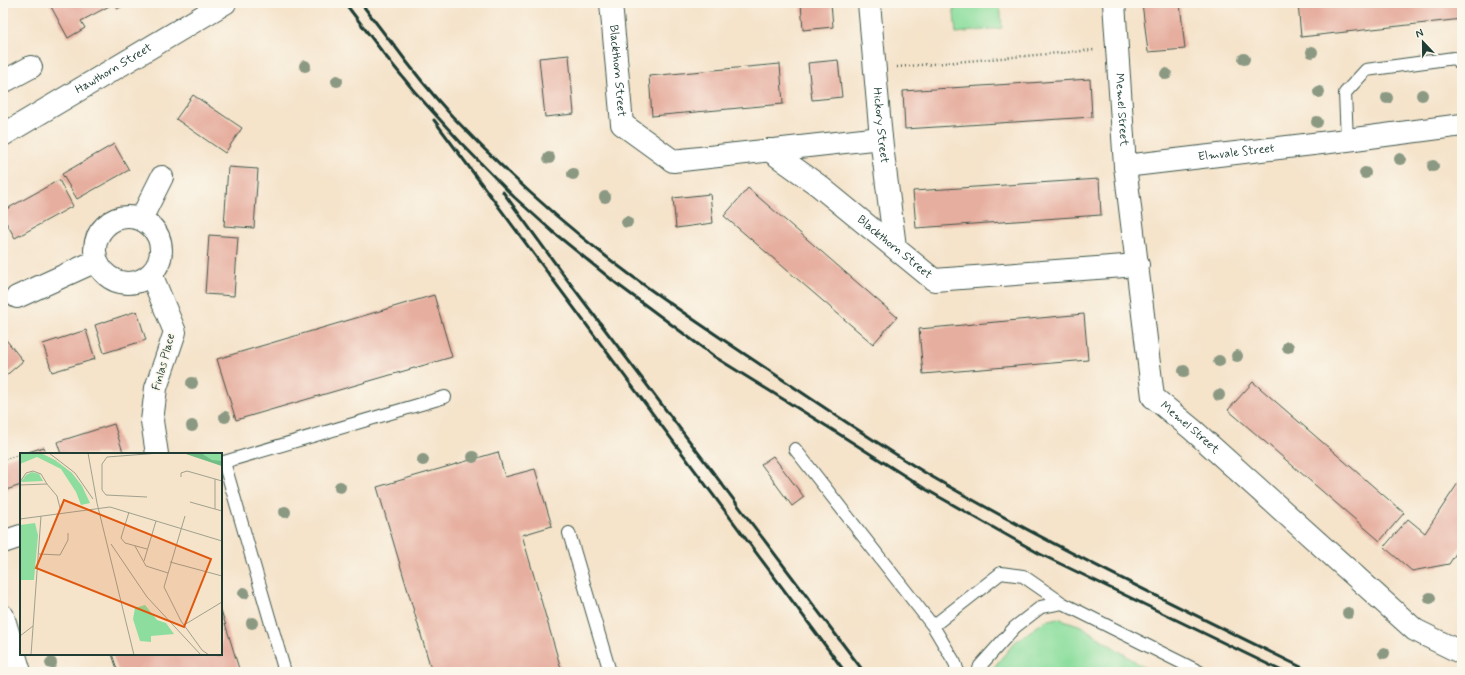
<svg xmlns="http://www.w3.org/2000/svg" width="1465" height="675" font-family="Mynerve,sans-serif">
<style>
.green{fill:#8dde9e;stroke:#568e69}
.building{fill:#e6ae9f}
.lines{fill:none;stroke-linecap:round;stroke-linejoin:round}
.lane-casing{stroke:#3f564a;stroke-width:14}
.street-casing{stroke:#3f564a;stroke-width:24}
.secondary-casing{stroke:#3f564a;stroke-width:24}
.path{stroke:#3f564a;stroke-width:2.5;stroke-dasharray:1 3;stroke-linecap:butt}
.lane{stroke:#fff;stroke-width:12}
.street{stroke:#fff;stroke-width:22}
.secondary{stroke:#fff;stroke-width:22}
.rail{stroke:#1f3d34;stroke-width:3}
.tree{fill:#8b9983}
.labels{text-anchor:middle;dominant-baseline:central;stroke-width:3.5;stroke-linejoin:round;paint-order:stroke}
.street-label{font-size:12px;fill:#1f3d34;stroke:#fbf7ec}
.inset-road{fill:none;stroke:#9fa18e;stroke-width:1}
.view{fill:#de580e;fill-opacity:0.15;stroke:#de580e;stroke-width:2}
.inset-edge{fill:none;stroke:#1f3d34;stroke-width:2}
</style>
<rect width="100%" height="100%" fill="#fbf7ec"/>
<filter id="ink" filterUnits="userSpaceOnUse"><feTurbulence type="fractalNoise" baseFrequency=".025" numOctaves="2"/><feDisplacementMap in="SourceGraphic" scale="8" xChannelSelector="R" yChannelSelector="G"/><feConvolveMatrix kernelMatrix="1 2 1 2 8 2 1 2 1" color-interpolation-filters="sRGB"/></filter>
<filter id="wash" filterUnits="userSpaceOnUse"><feTurbulence type="fractalNoise" baseFrequency=".012" numOctaves="4" result="noise"/><feDisplacementMap in="SourceGraphic" scale="16" xChannelSelector="R" yChannelSelector="G"/><feGaussianBlur stdDeviation="0.9" result="paint"/><feColorMatrix in="noise" values="0 0 0 0 0 0 0 0 0 0 0 0 0 0 0 0 0 1.4 0 .05"/><feComposite in="paint" operator="in"/></filter>
<g filter="url(#wash)">
<rect width="100%" height="100%" fill="#f5e3ca"/>
<path class="green" d="M 953,3 L 1000,3 L 1002,28 L 956,33 Z
M 1058,618 L 1081,626 L 1151,672 L 990,672 L 1015,642 L 1045,621 Z"/>
<g id="blocks">
<path class="building" d="M 49,3 L 128,3 L 117,9 L 113,4 L 81,21 L 85,28 L 68,38 Z
M 801,3 L 831,3 L 833,27 L 803,30 Z
M 1142,3 L 1180,3 L 1185,49 L 1148,52 Z
M 1298,3 L 1462,3 L 1462,19 L 1301,37 Z
M 569,55 L 574,114 L 545,117 L 539,58 Z
M 838,60 L 842,97 L 812,100 L 808,63 Z
M 780,64 L 783,104 L 652,116 L 649,76 Z
M 1090,79 L 1092,117 L 905,129 L 903,91 Z
M 193,95 L 242,128 L 225,153 L 176,119 Z
M 114,144 L 129,170 L 77,199 L 62,174 Z
M 228,167 L 258,169 L 254,228 L 224,226 Z
M 1099,179 L 1101,215 L 916,228 L 913,191 Z
M 59,180 L 73,206 L 15,238 L 3,217 L 3,211 Z
M 748,188 L 897,317 L 873,344 L 724,216 Z
M 710,194 L 713,223 L 676,228 L 673,198 Z
M 209,235 L 238,237 L 234,296 L 205,294 Z
M 434,295 L 452,357 L 236,420 L 217,359 Z
M 137,311 L 146,340 L 104,353 L 95,325 Z
M 1084,314 L 1088,360 L 923,374 L 919,329 Z
M 86,330 L 95,359 L 52,372 L 43,344 Z
M 3,336 L 23,361 L 3,378 Z
M 1253,382 L 1404,513 L 1380,541 L 1228,410 Z
M 114,424 L 123,452 L 117,454 L 61,454 L 57,442 Z
M 44,447 L 46,454 L 22,454 Z
M 498,452 L 505,477 L 535,469 L 552,526 L 522,535 L 562,672 L 432,672 L 377,487 Z
M 21,454 L 21,485 L 3,491 L 3,460 Z
M 773,456 L 804,497 L 792,506 L 761,464 Z
M 1462,477 L 1462,544 L 1449,564 L 1412,571 L 1384,547 L 1408,519 L 1425,533 Z
M 221,610 L 240,672 L 118,672 L 112,654 L 221,654 Z"/>
</g>
</g>
<g filter="url(#ink)">
<use href="#blocks" fill-opacity="0" stroke="#3f564a" stroke-width="1"/>
<g class="lines">
<defs>
<path id="lane" d="M 1347,140 L 1345,93 L 1366,70 L 1454,58 L 1462,65
M 795,449 L 933,626 L 955,663 L 958,672
M 569,533 L 610,672
M 933,626 L 1001,573 L 1023,576 L 1062,603 L 1200,672
M 285,672 L 224,462 L 445,397
M 978,672 L 980,666 L 1015,627 L 1041,607 L 1062,603"/>
<g id="street">
<path id="s1" d="M 611,3 L 622,124 L 673,161 L 881,138"/>
<path id="s2" d="M 869,3 L 881,138 L 895,247"/>
<path id="s3" d="M 1114,3 L 1125,166 L 1153,397 L 1193,430 L 1415,630 L 1462,653"/>
<path d="M 3,82 L 31,67"/>
<path id="s4" d="M 769,150 L 818,185 L 934,280 L 1138,265"/>
<path id="s5" d="M 1125,166 L 1347,140 L 1462,125"/>
<circle cx="128" cy="250" r="33"/>
<path d="M 141,219 L 162,177"/>
<path d="M 151,274 L 175,332 L 156,388 L 152,421 L 157,454"/>
<path d="M 17,297 L 96,261"/>
<path d="M 3,542 L 21,536"/>
</g>
<g id="secondary">
<path id="s6" d="M 3,135 L 225,3"/>
<path d="M 3,616 L 20,672"/>
</g>
</defs>
<use href="#lane" class="lane-casing"/>
<use href="#street" class="street-casing"/>
<use href="#secondary" class="secondary-casing"/>
<path class="path" d="M 897,67 L 1094,50"/>
<use href="#lane" class="lane"/>
<use href="#street" class="street"/>
<use href="#secondary" class="secondary"/>
<path class="rail" d="M 345,3 L 387,58
M 361,3 L 393,45
M 391,41 C 410,67 430,92 452,116 C 506,173 566,227 629,274 C 668,303 709,330 749,357 C 809,397 868,438 929,475 C 1053,547 1183,609 1311,672
M 384,54 L 414,91 L 462,144 L 514,197 L 553,232 L 617,284 L 715,357 L 828,427 L 927,490 L 1040,554 L 1284,672
M 434,120 L 845,672
M 503,192 L 563,274 L 864,672"/>
</g>
<g class="tree">
<circle cx="1312" cy="52" r="6"/>
<circle cx="1244" cy="59" r="6"/>
<circle cx="305" cy="66" r="6"/>
<circle cx="1166" cy="74" r="6"/>
<circle cx="337" cy="81" r="6"/>
<circle cx="1319" cy="92" r="6"/>
<circle cx="1422" cy="95" r="6"/>
<circle cx="1387" cy="98" r="6"/>
<circle cx="1317" cy="122" r="6"/>
<circle cx="549" cy="158" r="6"/>
<circle cx="1400" cy="159" r="6"/>
<circle cx="1433" cy="166" r="6"/>
<circle cx="1365" cy="173" r="6"/>
<circle cx="573" cy="174" r="6"/>
<circle cx="605" cy="197" r="6"/>
<circle cx="627" cy="222" r="6"/>
<circle cx="1288" cy="347" r="6"/>
<circle cx="1237" cy="356" r="6"/>
<circle cx="1219" cy="361" r="6"/>
<circle cx="1184" cy="371" r="6"/>
<circle cx="192" cy="383" r="6"/>
<circle cx="1219" cy="395" r="6"/>
<circle cx="225" cy="417" r="6"/>
<circle cx="192" cy="426" r="6"/>
<circle cx="473" cy="457" r="6"/>
<circle cx="423" cy="460" r="6"/>
<circle cx="340" cy="487" r="6"/>
<circle cx="285" cy="512" r="6"/>
<circle cx="244" cy="593" r="6"/>
<circle cx="1430" cy="598" r="6"/>
<circle cx="1348" cy="613" r="6"/>
<circle cx="252" cy="623" r="6"/>
<circle cx="1384" cy="653" r="6"/>
<circle cx="51" cy="663" r="6"/>
</g>
</g>
<g class="labels">
<g class="street-label">
<text stroke="none"><textPath href="#s6" startOffset="129">Hawthorn Street</textPath></text>
<text stroke="none"><textPath href="#s1" startOffset="68">Blackthorn Street</textPath></text>
<text stroke="none"><textPath href="#s3" startOffset="107">Memel Street</textPath></text>
<text stroke="none"><textPath href="#s2" startOffset="123">Hickory Street</textPath></text>
<text stroke="none"><textPath href="#s5" startOffset="112">Elmvale Street</textPath></text>
<text stroke="none"><textPath href="#s4" startOffset="159">Blackthorn Street</textPath></text>
<text transform="translate(164 362) rotate(-75)">Finlas Place</text>
<text stroke="none"><textPath href="#s3" startOffset="444">Memel Street</textPath></text>
</g>
</g>
<g transform="translate(20 453)">
<rect width="202" height="202" fill="#f5e3ca"/>
<path d="M 0,0 L 21,0 L 35,7 L 52,20 L 62,33 L 70,50 L 61,52 L 56,39 L 41,16 L 17,4 L 0,11 ZM 163,0 L 202,0 L 202,13 L 164,0 ZM 12,19 L 19,21 L 23,28 L 1,29 L 6,22 ZM 15,70 L 18,82 L 14,127 L 0,127 L 0,72 ZM 125,152 L 137,167 L 146,170 L 154,181 L 131,183 L 131,189 L 120,188 L 113,166 L 115,155 Z" fill="#8dde9e"/>
<path d="M 163,0 L 181,0 L 192,7 L 202,8 L 202,13 Z" fill="#72bd85"/>
<path class="inset-road" d="M 29,0 L 55,20 L 73,46M 68,0 L 77,50 L 114,202M 161,24 L 161,20 L 167,18 L 202,28M 0,29 L 6,20 L 13,18 L 21,21 L 27,31M 0,32 L 27,31 L 37,43 L 40,55M 127,44 L 86,42 L 82,37 L 82,11 L 87,4 L 140,0M 170,49 L 202,58M 195,56 L 195,26M 109,59 L 101,85 L 105,90 L 127,96M 165,63 L 144,134 L 161,168 L 182,197 L 189,202M 0,66 L 90,54 L 202,88M 91,91 L 127,144 L 181,202M 115,93 L 126,113 L 148,120M 19,101 L 40,102 L 48,87 L 48,80M 124,108 L 136,68M 150,109 L 202,123M 164,172 L 202,149M 0,183 L 13,173M 11,202 L 21,63"/>
<path class="view" d="M 44,47 L 191,106 L 164,174 L 16,115 Z"/>
<rect width="202" height="202" class="inset-edge"/>
</g>
<rect width="1465" height="675" fill="none" stroke="#fbf7ec" stroke-width="16"/>
<g transform="translate(1423 42) rotate(338)" stroke="#fbf7ec" stroke-width="3" paint-order="stroke">
<path d="M0-3L7 15L0 10L-7 15Z" fill="#1f3d34"/>
<text y="-6" font-size="11" font-weight="bold" text-anchor="middle" fill="#1f3d34">N</text>
</g>
</svg>
